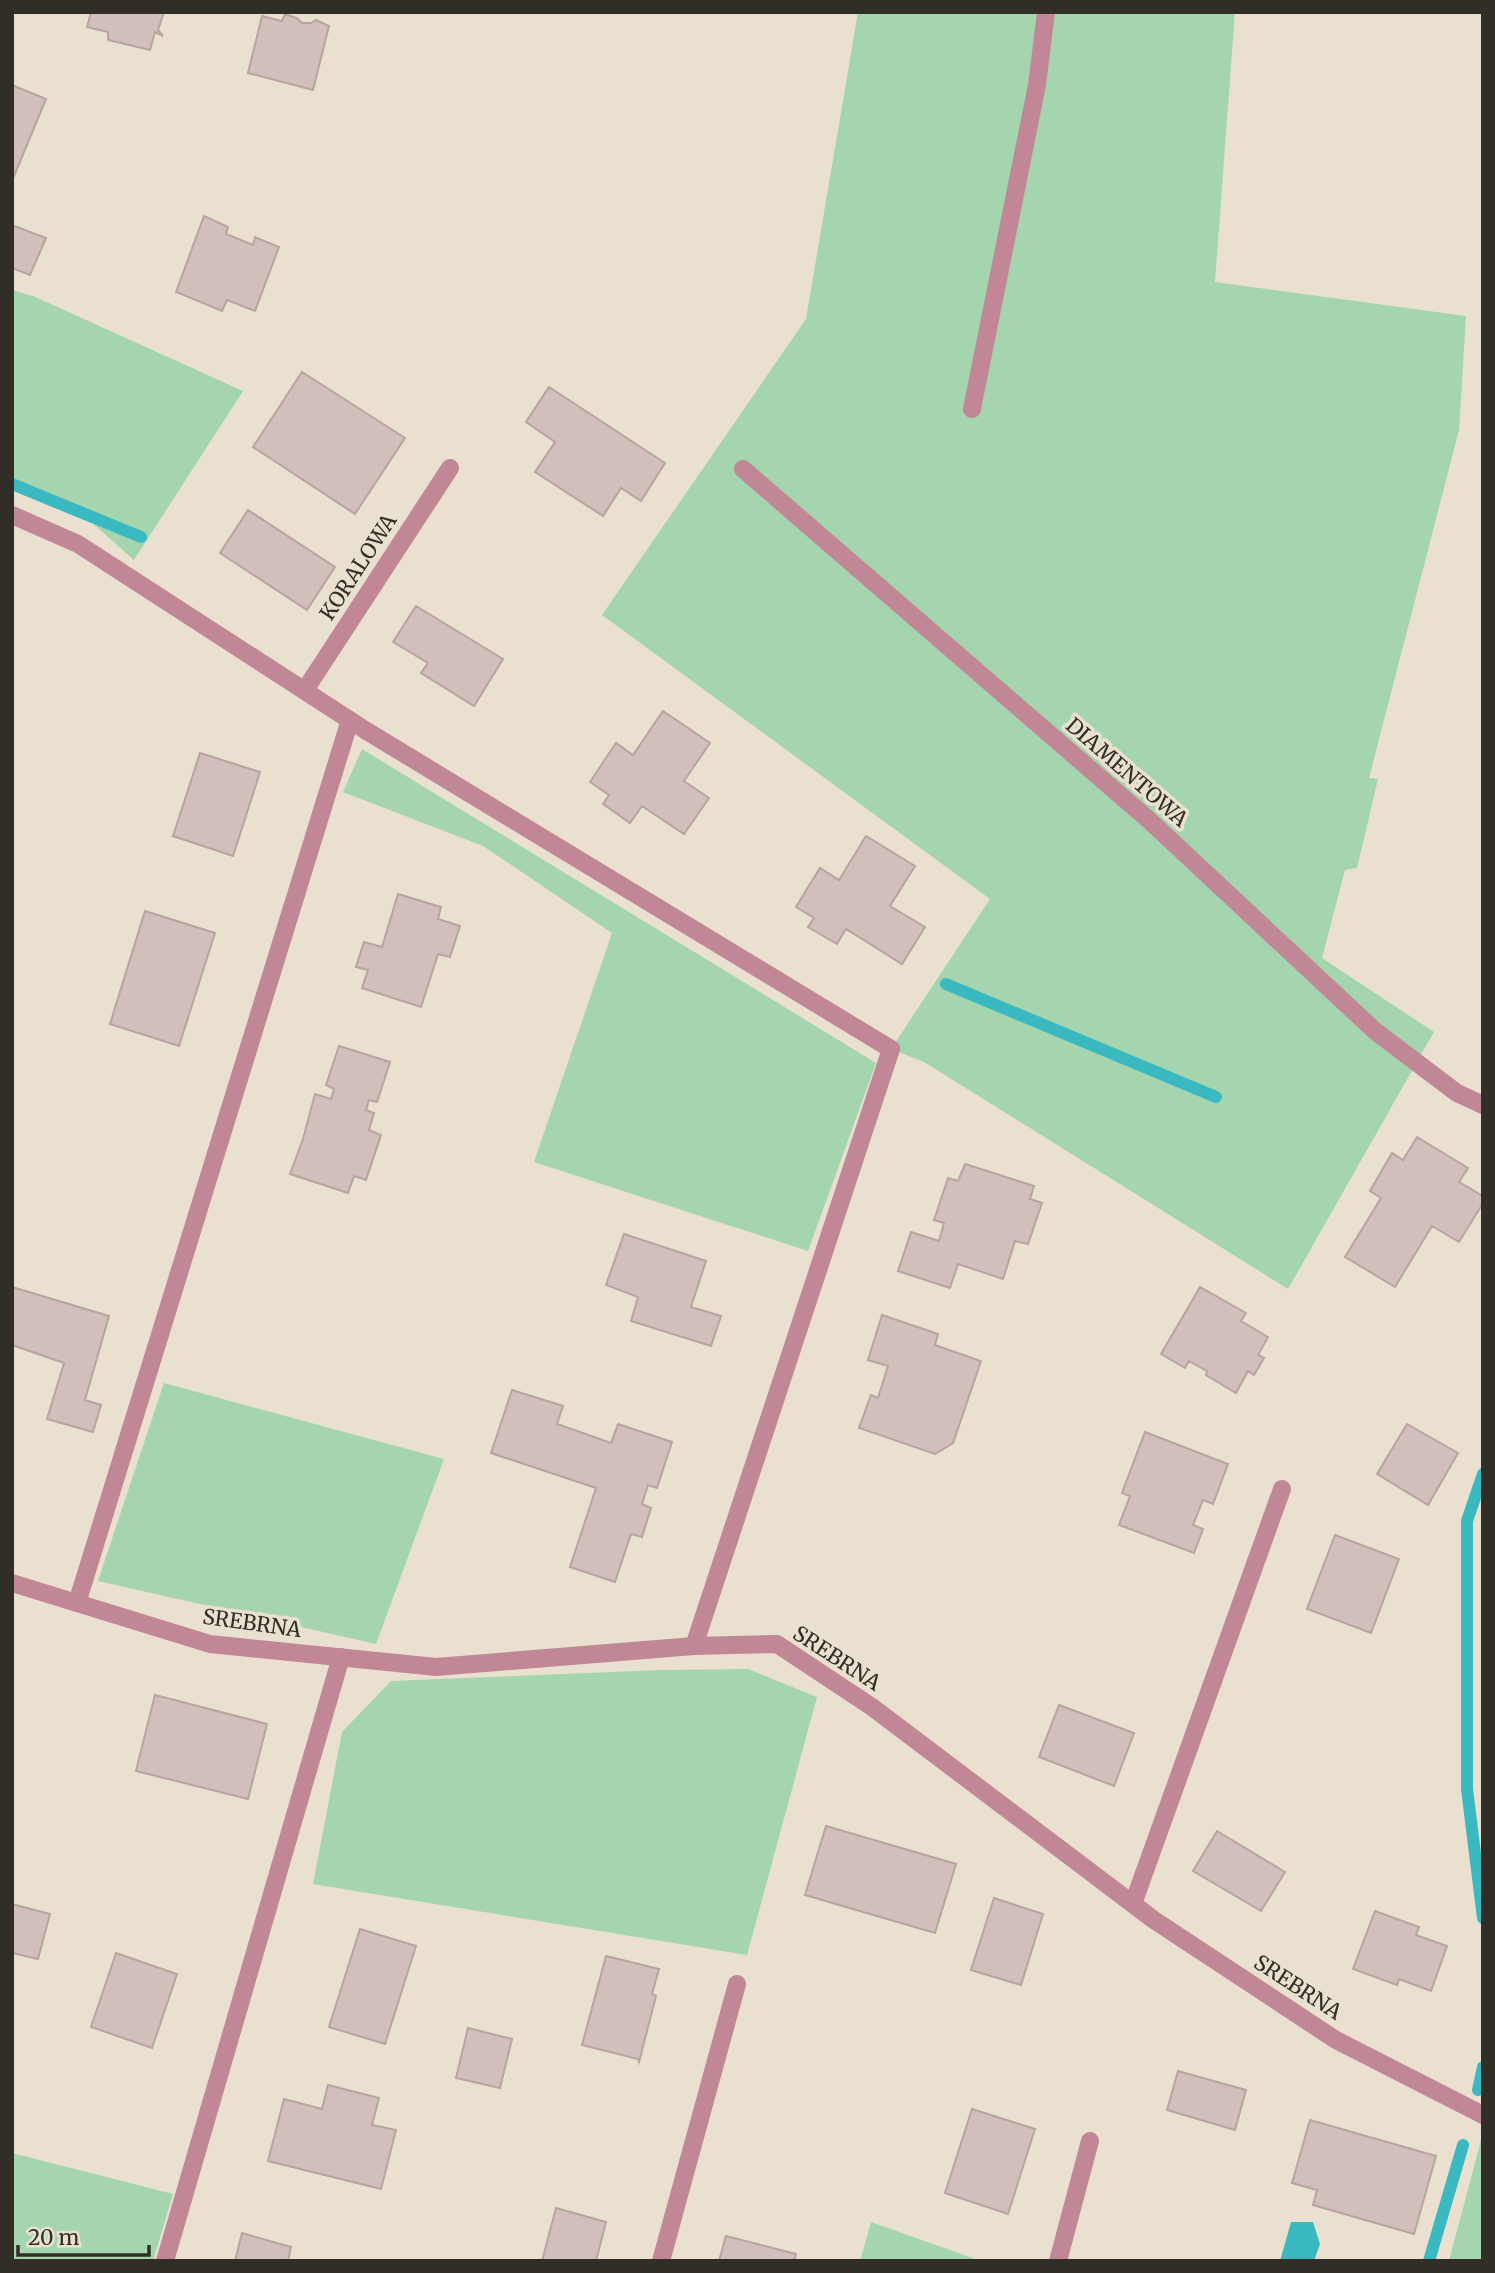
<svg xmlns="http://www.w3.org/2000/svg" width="1495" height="2273" font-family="Merriweather,serif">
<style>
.green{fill:#a4d5ae}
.water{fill:#3bb9c0}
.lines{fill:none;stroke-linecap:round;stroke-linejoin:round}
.stream{stroke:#3bb9c0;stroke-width:12}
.building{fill:#d2bebb;stroke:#b7a4a1;stroke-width:2}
.service{stroke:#c28796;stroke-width:18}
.minor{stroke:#c28796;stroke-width:18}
.labels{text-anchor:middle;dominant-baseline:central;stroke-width:7;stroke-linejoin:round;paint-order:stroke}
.street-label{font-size:21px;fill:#312e28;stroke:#e9e0d0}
</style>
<rect width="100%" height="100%" fill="#e9e0d0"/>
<path class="green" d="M 858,12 L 1235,12 L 1215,282 L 1466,316 L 1459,430 L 1369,778 L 1378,779 L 1357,868 L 1345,870 L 1322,958 L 1434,1032 L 1288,1289 L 924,1062 L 891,1049 L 990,899 L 602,615 L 806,319 Z
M 12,290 L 33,296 L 243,391 L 134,560 L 90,521 L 12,490 Z
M 362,749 L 876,1063 L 808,1251 L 534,1162 L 612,933 L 483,846 L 343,792 Z
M 164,1383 L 444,1459 L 376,1644 L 98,1581 Z
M 748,1669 L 817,1697 L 747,1955 L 313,1884 L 342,1732 L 391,1681 L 661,1670 Z
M 1481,2140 L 1483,2261 L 1449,2261 Z
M 12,2153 L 173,2194 L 153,2261 L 12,2261 Z
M 871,2222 L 981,2261 L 860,2261 Z"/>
<path class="water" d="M 1291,2222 L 1313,2222 L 1320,2244 L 1314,2261 L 1280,2261 Z"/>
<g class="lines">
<path class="stream" d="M 12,484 L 141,537
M 946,984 L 1216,1097
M 1483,1474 L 1467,1521 L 1467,1789 L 1483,1918
M 1478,2090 L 1483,2067
M 1429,2261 L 1463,2145"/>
</g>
<path class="building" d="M 91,12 L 164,12 L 158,30 L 163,36 L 155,32 L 150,50 L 108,40 L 108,32 L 87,27 Z
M 285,14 L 297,18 L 302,23 L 311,23 L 316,20 L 329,26 L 313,90 L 248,73 L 262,16 L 282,21 Z
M 12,85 L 46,99 L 12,181 Z
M 204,216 L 228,227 L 226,234 L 253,245 L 255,237 L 279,247 L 255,311 L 227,300 L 222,311 L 176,292 Z
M 12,225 L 46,238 L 30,275 L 12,268 Z
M 302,372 L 405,438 L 355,514 L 253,447 Z
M 549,387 L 665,463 L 641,501 L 621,488 L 603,516 L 535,472 L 555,442 L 526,422 Z
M 248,510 L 335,567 L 307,610 L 220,553 Z
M 416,606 L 503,659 L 474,706 L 421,673 L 428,663 L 393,642 Z
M 663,711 L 710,743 L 684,781 L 709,798 L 684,834 L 642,806 L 630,823 L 603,804 L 609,795 L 590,782 L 616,743 L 633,755 Z
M 200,753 L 260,772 L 233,856 L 173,836 Z
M 866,836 L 915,866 L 890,906 L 925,927 L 902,964 L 846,929 L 837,944 L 808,927 L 814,918 L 796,907 L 820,868 L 839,880 Z
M 398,894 L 441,907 L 438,919 L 460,926 L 450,957 L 438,954 L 421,1007 L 362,988 L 368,970 L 356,967 L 364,942 L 382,947 Z
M 145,911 L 215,933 L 179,1046 L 110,1024 Z
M 339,1046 L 390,1062 L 377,1102 L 369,1100 L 366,1110 L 374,1113 L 369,1130 L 381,1135 L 366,1180 L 354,1176 L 348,1193 L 290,1174 L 303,1139 L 315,1094 L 331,1099 L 334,1089 L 326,1085 Z
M 1417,1137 L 1468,1168 L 1459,1182 L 1483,1196 L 1483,1203 L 1459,1242 L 1432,1226 L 1395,1287 L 1345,1257 L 1381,1198 L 1370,1191 L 1392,1153 L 1403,1160 Z
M 965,1164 L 1034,1186 L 1030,1199 L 1042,1203 L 1028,1244 L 1015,1241 L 1003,1279 L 958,1264 L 950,1288 L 898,1271 L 911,1232 L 939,1241 L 944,1223 L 934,1220 L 948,1178 L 958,1181 Z
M 624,1234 L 706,1261 L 691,1307 L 721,1316 L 711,1346 L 631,1321 L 638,1297 L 606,1285 Z
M 12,1287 L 109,1316 L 85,1400 L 101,1405 L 93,1432 L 47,1419 L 64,1363 L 12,1345 Z
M 1200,1287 L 1246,1313 L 1241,1321 L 1268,1337 L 1258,1355 L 1264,1358 L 1254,1375 L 1248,1371 L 1236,1393 L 1206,1375 L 1207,1371 L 1189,1361 L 1185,1368 L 1161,1354 Z
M 882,1315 L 938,1334 L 935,1345 L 981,1361 L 953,1443 L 935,1454 L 859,1428 L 871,1395 L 878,1398 L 888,1366 L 868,1360 Z
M 512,1390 L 563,1406 L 557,1424 L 611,1443 L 618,1424 L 672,1442 L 657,1488 L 648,1485 L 642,1504 L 651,1508 L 642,1537 L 631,1534 L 615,1582 L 570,1567 L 596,1488 L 491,1453 Z
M 1407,1424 L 1458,1453 L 1428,1505 L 1377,1474 Z
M 1145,1432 L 1228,1464 L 1213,1504 L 1203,1500 L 1193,1525 L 1203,1529 L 1194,1553 L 1119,1525 L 1130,1496 L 1122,1493 Z
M 1335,1535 L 1399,1559 L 1371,1633 L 1307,1609 Z
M 155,1695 L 267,1724 L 248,1799 L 136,1771 Z
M 1059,1705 L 1134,1733 L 1114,1786 L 1039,1757 Z
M 826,1826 L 956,1864 L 935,1933 L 805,1895 Z
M 1217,1831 L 1285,1872 L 1261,1911 L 1193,1871 Z
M 994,1898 L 1043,1914 L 1021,1985 L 971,1970 Z
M 12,1904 L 50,1914 L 38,1959 L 12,1953 Z
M 1375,1911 L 1419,1927 L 1416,1935 L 1447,1946 L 1431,1991 L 1399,1979 L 1397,1985 L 1353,1969 Z
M 360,1929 L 416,1946 L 385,2044 L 329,2027 Z
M 116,1953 L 177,1974 L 152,2048 L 91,2027 Z
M 606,1956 L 659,1969 L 652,1994 L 656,1996 L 639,2062 L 638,2059 L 582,2045 Z
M 468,2028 L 512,2039 L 500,2088 L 456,2078 Z
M 1178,2071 L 1246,2090 L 1235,2130 L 1167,2110 Z
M 328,2085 L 379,2098 L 372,2125 L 396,2130 L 381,2189 L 268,2161 L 284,2099 L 322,2109 Z
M 972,2109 L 1035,2129 L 1008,2214 L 945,2193 Z
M 1310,2120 L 1436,2156 L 1414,2234 L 1313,2205 L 1317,2190 L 1292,2183 Z
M 556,2208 L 606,2222 L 596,2261 L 542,2261 Z
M 242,2233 L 291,2247 L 288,2261 L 235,2261 Z
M 726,2236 L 796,2254 L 794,2261 L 719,2261 Z"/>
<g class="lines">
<path class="service" d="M 305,690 L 450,468
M 77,1603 L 350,720
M 694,1646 L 891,1049
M 1133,1904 L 1282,1489"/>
<path class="minor" d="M 972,409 L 1037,85 L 1046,12
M 743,469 L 1150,821 L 1375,1031 L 1457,1093 L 1483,1105
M 12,515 L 78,544 L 365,730 L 891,1049
M 12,1583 L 210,1644 L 436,1667 L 694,1646 L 777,1644 L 872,1707 L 1154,1920 L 1336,2040 L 1483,2115
M 165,2261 L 341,1657
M 661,2261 L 737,1984
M 1058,2261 L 1090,2141"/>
</g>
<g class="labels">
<g class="street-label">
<text transform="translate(358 567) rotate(-57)">KORALOWA</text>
<text transform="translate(1127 772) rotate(41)">DIAMENTOWA</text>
<text transform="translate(252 1623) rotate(8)">SREBRNA</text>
<text transform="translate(837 1658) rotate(33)">SREBRNA</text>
<text transform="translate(1298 1987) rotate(33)">SREBRNA</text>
</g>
</g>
<rect width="1495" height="2273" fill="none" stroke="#312e28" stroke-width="28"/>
<path d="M18 2245v10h131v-10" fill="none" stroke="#312e28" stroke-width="3.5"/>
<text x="28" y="2245" font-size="21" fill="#312e28" stroke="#e9e0d0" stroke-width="5" paint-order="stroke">20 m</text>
</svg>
